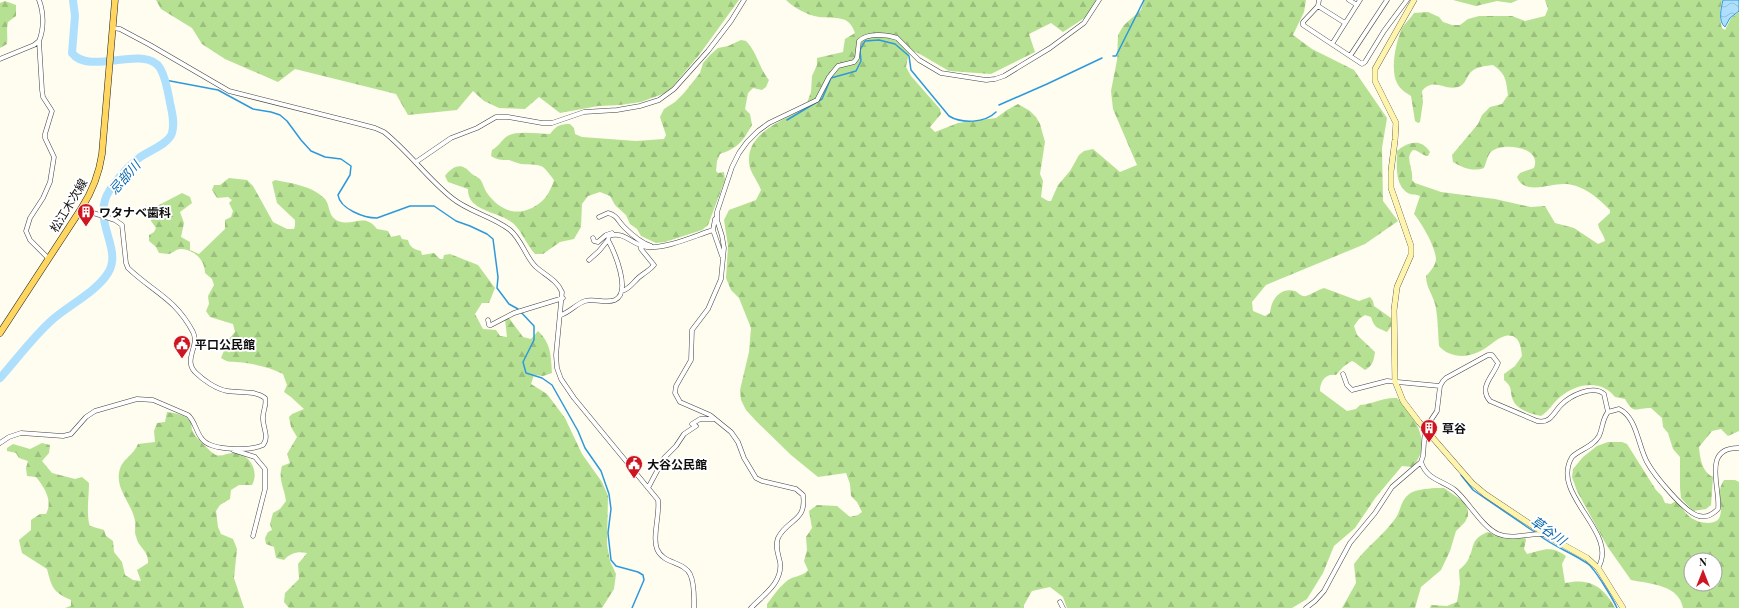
<svg xmlns="http://www.w3.org/2000/svg" width="1739" height="608" font-family="'Playfair Display','Noto Sans JP',serif">
<style>
.forest{fill:url(#forest-firs);fill-rule:evenodd}
.water{fill:url(#water-waves);stroke:#2d99dc}
.lines{fill:none;stroke-linecap:round;stroke-linejoin:round}
.stream{stroke:#2d99dc;stroke-width:1.5}
.river{stroke:#aee0fd;stroke-width:8}
.street-casing{stroke:#414141;stroke-width:5}
.secondary-casing{stroke:#303030;stroke-width:6}
.primary-casing{stroke:#1f1f1f;stroke-width:7}
.street{stroke:#fff;stroke-width:4}
.secondary{stroke:#fff4ab;stroke-width:5.5}
.primary{stroke:#ffd660;stroke-width:6}
.labels{text-anchor:middle;dominant-baseline:central;stroke-width:4;stroke-linejoin:round;paint-order:stroke}
.street-label{font-size:12px;fill:#0e0e0e;stroke:#fff}
.poi-label{font-size:12px;font-weight:bold;fill:#0e0e0e;stroke:#fff;text-anchor:start}
.water-label{font-size:13px;font-style:italic;fill:#0969ae;stroke:#fff}
</style>
<defs>
<pattern id="forest-firs" width="22" height="20" patternUnits="userSpaceOnUse"><rect width="22" height="20" fill="#b6e192"/><path d="M5 1l3.5 6h-7zM16 11l3.5 6h-7z" fill="#9bc07d"/></pattern>
<pattern id="water-waves" width="16" height="10" patternUnits="userSpaceOnUse"><rect width="16" height="10" fill="#aee0fd"/><path d="M0 5q4-4 8 0t8 0" fill="none" stroke="#94bfd8"/></pattern>
</defs>
<rect width="100%" height="100%" fill="#fffcf0"/>
<path class="forest" d="M 156,0 L 739,0 L 699,55 L 668,92 L 641,102 L 620,105 L 598,106 L 560,113 L 539,97 L 525,109 L 499,108 L 484,101 L 473,91 L 457,110 L 408,115 L 396,94 L 295,69 L 278,82 L 225,59 L 202,44 L 192,28 L 161,9 Z
M 786,0 L 1096,0 L 1086,17 L 1063,32 L 1051,23 L 1029,34 L 1035,52 L 991,74 L 949,71 L 918,53 L 912,51 L 908,57 L 906,67 L 911,76 L 940,109 L 941,114 L 930,127 L 935,132 L 958,123 L 996,118 L 1007,110 L 1018,104 L 1030,111 L 1036,117 L 1040,124 L 1045,142 L 1040,174 L 1043,181 L 1041,197 L 1048,201 L 1051,201 L 1058,185 L 1070,171 L 1079,155 L 1084,151 L 1093,149 L 1120,172 L 1137,165 L 1113,109 L 1111,91 L 1117,60 L 1118,35 L 1124,25 L 1141,10 L 1144,0 L 1306,0 L 1304,12 L 1293,35 L 1312,49 L 1354,70 L 1387,118 L 1382,148 L 1383,201 L 1398,221 L 1365,244 L 1266,285 L 1252,302 L 1253,311 L 1265,316 L 1270,313 C 1271,300 1280,287 1295,291 C 1299,293 1301,297 1306,296 C 1312,294 1318,290 1324,288 L 1359,301 L 1370,297 L 1373,301 L 1374,306 L 1391,318 L 1392,325 L 1387,332 C 1377,327 1375,329 1371,317 L 1365,315 L 1359,319 L 1354,326 L 1357,335 L 1375,352 C 1374,359 1373,366 1365,370 C 1360,367 1357,363 1352,361 L 1344,366 L 1336,375 C 1325,373 1320,382 1320,391 L 1347,411 L 1356,409 L 1360,405 C 1373,404 1383,397 1397,398 C 1415,417 1434,444 1412,467 L 1402,466 L 1376,497 L 1355,528 L 1334,546 L 1323,573 L 1307,599 L 1292,608 L 1067,608 L 1063,597 L 1050,587 L 1032,591 L 1024,605 L 1024,608 L 767,608 L 767,604 C 773,596 780,586 788,580 C 794,576 804,576 808,570 L 804,561 L 807,550 L 806,537 L 812,528 L 809,511 L 817,505 L 837,506 L 850,517 L 858,515 L 862,512 L 857,502 L 851,496 L 850,484 L 846,473 L 818,477 L 791,455 L 757,422 L 746,410 L 741,400 L 740,390 L 749,352 L 751,328 L 739,298 L 731,290 L 726,278 L 728,246 L 724,220 L 729,210 L 756,200 L 761,190 C 759,184 751,172 750,168 C 742,134 782,121 805,108 L 811,92 L 812,76 L 817,65 L 817,58 L 843,52 L 845,39 L 855,33 C 849,14 835,19 819,17 C 807,15 794,8 786,0 Z
M 1453,0 L 1518,0 L 1511,3 L 1497,1 L 1476,6 Z
M 1545,0 L 1722,0 C 1720,10 1719,18 1722,28 L 1725,30 L 1731,18 L 1739,12 L 1739,431 L 1728,436 L 1721,429 L 1712,431 L 1699,447 C 1700,458 1702,472 1713,477 L 1711,505 L 1706,509 L 1693,511 L 1681,498 L 1680,488 L 1680,457 L 1673,449 L 1668,433 L 1663,427 L 1662,418 L 1651,408 C 1635,408 1634,415 1625,399 L 1615,397 C 1601,379 1577,383 1560,397 C 1553,403 1549,411 1541,416 C 1532,414 1517,410 1513,400 C 1509,390 1514,389 1504,380 L 1504,374 L 1515,366 L 1522,356 C 1521,346 1519,333 1505,336 C 1498,338 1493,343 1487,347 C 1472,358 1452,360 1439,346 C 1438,334 1438,321 1436,308 C 1434,296 1426,288 1426,276 C 1430,272 1435,266 1436,260 C 1436,247 1422,224 1414,214 L 1420,196 C 1416,194 1413,195 1410,194 C 1394,187 1397,165 1397,151 C 1408,142 1421,138 1430,152 L 1428,156 C 1422,156 1419,150 1413,150 C 1404,158 1414,169 1412,180 L 1415,183 L 1441,192 L 1495,199 L 1531,207 L 1545,206 L 1555,223 L 1574,228 L 1598,244 L 1605,241 C 1604,234 1599,231 1598,224 L 1610,213 L 1610,210 C 1602,202 1591,192 1581,188 C 1577,186 1570,184 1565,184 C 1551,183 1524,196 1517,177 L 1520,173 L 1534,168 C 1543,146 1499,141 1490,153 C 1487,157 1486,164 1484,168 C 1473,172 1463,168 1453,162 L 1452,155 L 1478,124 L 1482,115 L 1490,107 L 1502,104 L 1508,95 C 1506,80 1506,74 1493,65 C 1486,66 1479,66 1472,71 C 1466,76 1466,85 1458,87 C 1444,91 1434,77 1422,91 L 1423,102 L 1420,122 L 1418,123 L 1415,121 L 1411,96 C 1406,93 1400,89 1397,83 C 1390,69 1396,42 1402,28 C 1405,23 1411,18 1414,13 L 1428,12 L 1439,17 L 1443,22 L 1452,25 L 1460,25 L 1468,19 L 1479,16 L 1512,16 L 1525,21 L 1545,16 L 1548,9 Z
M 5,1 L 16,5 L 16,16 L 8,22 C 6,30 8,36 7,44 L 0,48 L 0,3 Z
M 741,40 L 746,41 C 757,52 759,68 769,80 L 766,87 L 762,90 L 753,88 L 748,93 L 745,109 L 750,114 L 752,125 C 743,141 738,148 720,154 L 717,161 L 716,171 L 718,173 L 724,172 L 725,180 L 708,225 L 702,230 L 665,242 L 656,243 L 641,236 L 637,229 L 630,224 L 626,215 L 615,205 L 610,196 L 600,192 L 588,196 L 582,204 L 581,227 L 574,239 L 560,242 L 543,254 L 535,254 C 527,245 522,232 514,224 C 500,211 467,212 468,189 L 448,182 L 445,176 C 449,170 458,163 465,168 C 468,169 469,172 472,174 C 474,176 478,177 480,179 C 483,183 484,189 487,193 C 498,208 513,217 532,208 C 544,202 550,193 554,180 C 540,161 542,166 521,164 C 516,163 513,161 509,160 C 501,160 497,160 491,156 L 492,150 C 499,146 501,141 506,137 C 515,130 537,134 550,134 C 556,126 560,124 570,124 L 574,128 L 575,134 L 582,137 L 636,141 L 664,139 L 666,135 L 660,117 L 664,109 L 675,102 L 684,93 L 700,73 L 703,63 L 710,55 L 718,48 L 728,46 Z
M 229,178 L 247,180 L 253,186 L 273,222 L 287,229 L 294,229 L 295,226 L 295,220 L 277,203 L 272,182 L 275,180 C 291,183 312,186 324,198 C 331,205 327,216 338,221 C 354,227 364,212 377,229 L 388,231 L 391,237 L 400,235 L 402,239 L 408,240 C 410,247 413,249 421,251 L 422,255 L 434,253 L 440,259 L 443,259 L 444,255 L 450,254 L 478,265 L 495,288 L 489,303 L 482,303 L 475,314 L 483,329 L 496,330 L 500,336 L 507,337 L 505,319 L 509,318 L 523,337 L 531,339 L 538,331 C 551,343 551,356 552,373 L 543,376 L 534,375 L 531,384 L 547,394 L 565,418 L 582,454 L 602,482 L 608,496 L 607,545 L 610,561 L 616,574 L 614,589 L 602,608 L 289,608 L 284,602 L 285,593 L 299,579 L 298,564 L 307,553 C 298,551 290,553 284,560 L 276,558 L 274,547 L 266,544 L 265,538 L 268,532 L 272,530 L 270,524 L 273,513 L 280,509 L 286,501 C 284,486 278,480 282,466 L 290,463 L 287,454 L 297,437 L 291,427 L 289,417 L 292,414 L 304,409 L 291,397 L 284,392 L 287,385 L 283,374 C 272,368 259,365 246,363 C 236,361 229,364 221,358 L 229,339 L 235,332 L 233,324 L 210,317 L 206,311 L 209,304 L 208,296 L 214,285 L 212,279 L 205,273 C 205,260 194,249 180,249 C 176,249 173,253 169,254 C 166,254 162,253 159,253 L 156,247 L 149,241 L 149,235 L 154,232 L 156,228 L 151,221 L 152,212 L 159,205 L 182,193 L 190,197 L 192,203 L 180,212 L 184,223 L 181,237 L 190,242 L 190,250 L 199,254 L 225,229 L 225,220 L 231,217 L 233,211 L 229,203 L 232,200 L 228,197 L 217,198 L 212,190 L 214,185 L 220,185 Z
M 167,412 C 175,413 188,415 191,423 C 192,426 191,429 193,432 C 195,437 210,451 214,454 C 221,458 226,453 232,453 C 249,452 260,471 252,485 L 239,485 L 231,490 L 230,499 L 220,505 L 216,511 L 218,527 L 221,534 L 233,539 L 237,549 L 234,578 L 244,608 L 65,608 L 71,606 L 71,600 C 53,592 52,588 47,569 L 22,553 L 19,540 L 31,530 L 31,520 L 40,514 L 46,514 C 53,501 45,488 36,477 L 27,476 L 26,468 L 28,461 L 19,458 L 16,453 L 7,451 L 7,448 L 13,444 L 30,449 L 42,443 L 50,445 L 49,453 L 42,461 L 52,473 L 75,479 L 82,477 L 89,483 C 89,495 86,517 90,526 L 104,530 L 106,536 L 113,541 L 114,552 L 122,562 L 125,575 L 133,580 L 141,581 L 137,570 L 148,563 C 149,550 138,548 136,536 C 134,532 136,526 135,521 C 132,502 112,487 121,466 C 125,458 134,454 138,444 L 155,442 L 154,431 L 157,423 L 165,422 Z
M 1608,442 L 1622,442 L 1627,444 L 1656,490 L 1662,496 L 1665,503 L 1671,504 L 1676,501 C 1681,506 1685,513 1690,517 C 1697,523 1717,527 1720,516 C 1724,502 1715,493 1724,480 L 1735,480 L 1739,482 L 1739,608 L 1683,608 C 1679,585 1651,584 1631,580 L 1607,546 L 1577,491 L 1572,477 L 1573,469 L 1583,457 L 1597,446 ZM 1691,560 L 1715,560 L 1715,584 L 1691,584 Z
M 1435,488 L 1444,488 L 1464,502 L 1468,510 L 1468,516 L 1465,522 L 1456,531 L 1450,551 L 1441,570 L 1421,587 L 1415,608 L 1342,608 L 1356,583 L 1354,564 C 1366,547 1383,536 1395,519 C 1401,511 1400,502 1408,495 C 1414,489 1427,489 1435,488 Z
M 1488,532 C 1503,538 1508,540 1525,537 L 1526,540 L 1524,549 L 1527,554 C 1544,550 1550,545 1566,556 L 1562,564 L 1565,583 C 1583,579 1597,582 1608,597 C 1611,601 1613,604 1615,608 L 1430,608 L 1431,605 L 1447,606 L 1457,602 L 1460,584 L 1459,570 C 1462,567 1466,564 1468,560 C 1475,547 1470,539 1488,532 Z"/>
<path class="water" d="M 1723,0 L 1739,0 L 1739,11 L 1730,18 L 1725,27 C 1718,22 1721,8 1723,0 Z"/>
<g class="lines">
<path class="stream" d="M 1113,56 L 1116,56 L 1144,0
M 165,80 L 218,90 L 253,109 L 271,112 L 280,115 L 287,121 L 301,140 L 311,151 L 325,157 L 341,159 L 351,166 L 350,175 L 338,195 C 340,209 364,218 377,218 L 410,206 L 434,206 L 456,221 L 470,226 L 487,234 L 493,239 L 498,277 L 497,288 L 509,304 L 518,309 L 534,326 L 534,340 L 523,362 L 526,373 L 542,378 L 552,385 L 578,431 L 585,448 L 601,471 L 609,494 L 611,509 L 608,533 L 611,560 L 616,566 L 638,572 L 643,575 L 644,580 L 632,608
M 999,105 L 1047,84 L 1102,58
M 787,120 L 822,99 L 831,78 L 856,71 L 861,61 L 860,50 L 865,41 L 879,40 L 895,44 L 909,56 L 911,70 L 949,116 C 962,124 985,123 996,112
M 1461,475 L 1473,490 L 1536,533
M 1539,535 C 1554,547 1573,553 1588,564 C 1595,569 1613,599 1617,608"/>
<path class="river" d="M 0,378 C 17,359 33,337 52,320 C 69,305 96,292 108,273 C 122,251 97,227 105,200 C 109,187 128,166 139,158 C 148,151 169,144 172,133 C 175,123 172,112 170,103 C 168,92 166,78 160,68 C 145,44 89,76 72,53 L 75,16 L 73,0"/>
<defs>
<path id="street" d="M 39,0 C 44,13 44,29 39,41 L 42,90 L 43,97 L 52,111 L 45,134 L 45,138 L 54,157 L 50,182 L 43,198 L 30,218 L 26,231 L 30,240 L 48,258
M 1319,0 L 1318,6 L 1303,22 L 1303,25 L 1362,64 L 1365,62 L 1384,31 L 1407,0
M 1349,0 L 1357,5
M 1318,6 L 1345,23
M 113,28 L 120,29 L 150,45 L 229,91 L 352,122 L 375,128 L 384,132 C 409,152 427,178 452,198 C 469,212 492,216 510,230 C 522,240 526,258 536,267 C 545,275 557,280 562,292 L 556,355 L 557,368 L 561,379 L 574,398 L 658,500 C 660,515 652,537 657,549 C 663,564 683,561 690,574 C 695,584 694,598 694,608
M 1332,44 L 1360,0
M 1350,56 L 1387,0
M 0,59 L 34,45 L 39,41
M 416,162 L 451,138 L 477,128 L 496,117 L 508,117 L 542,123 L 552,123 L 584,112 L 617,110 L 640,106 L 659,100 L 674,89 L 708,51 L 731,21 L 744,0
M 599,217 L 608,213 C 617,215 618,221 624,227 C 632,235 641,243 651,246
M 713,230 L 722,256
M 593,238 L 594,241 L 598,242 L 606,235 L 612,233
M 589,260 L 599,251 L 608,240
M 622,291 C 631,289 635,279 642,275 C 647,271 650,270 654,265 L 641,249 L 641,246
M 561,315 C 570,312 576,304 585,301 C 594,298 606,304 615,300 C 632,292 614,251 608,240 L 609,236 C 624,230 633,246 647,247 C 666,249 694,236 713,230 L 715,219
M 488,320 L 489,325 L 491,325 L 514,313 L 563,298
M 1343,374 L 1347,385 L 1352,390 L 1387,381 L 1440,386
M 0,443 L 9,437 L 21,433 L 63,436 L 71,434 L 86,417 L 95,411 L 137,399 L 153,400 L 188,415 C 195,421 196,432 202,439 C 211,451 250,451 263,445 C 270,436 262,427 263,417 C 263,410 267,405 265,398 C 255,390 239,393 227,391 C 216,389 203,380 195,372 C 183,359 200,346 193,332 C 175,298 153,292 128,268 L 126,263 L 122,225 L 115,220 L 81,209
M 233,450 L 255,457 L 265,469 L 265,489 L 253,536
M 1421,462 C 1427,480 1442,480 1455,490 C 1469,502 1482,527 1498,534 C 1512,540 1529,533 1544,534
M 648,488 L 664,458 L 676,446 L 684,434 L 696,426 L 692,424 L 700,419 L 715,419
M 1598,568 C 1620,532 1549,495 1572,457 C 1580,449 1593,447 1599,436 C 1603,428 1602,419 1608,412 L 1619,409 C 1637,417 1638,446 1647,462 C 1654,475 1685,513 1699,516 C 1706,518 1713,514 1718,509 C 1721,489 1701,447 1739,448
M 1060,602 L 1063,608
M 751,608 C 763,595 783,583 780,562 C 778,554 775,546 778,538 C 787,519 807,522 803,495 L 796,489 L 762,481 L 756,478 L 744,458 L 738,442 L 731,432 L 710,415 L 680,402 L 675,393 L 676,386 L 691,360 L 692,330 L 708,309 L 721,279 L 724,248 L 722,236 L 717,220 L 717,212 L 732,167 L 739,153 L 747,142 L 758,131 L 769,123 L 817,100 L 829,77 L 838,66 L 854,62 L 857,58 L 859,41 C 867,33 886,34 897,38 L 919,60 L 941,73 L 986,80 L 995,79 L 1004,76 L 1050,48 L 1084,23 L 1099,0
M 1306,608 L 1315,601 L 1324,591 L 1350,543 L 1375,513 L 1392,487 L 1421,462 L 1423,456 L 1425,429 L 1437,411 L 1440,386 L 1443,381 L 1446,378 L 1488,355 L 1492,355 L 1498,363 C 1493,377 1478,387 1490,401 L 1537,421 C 1542,422 1545,422 1549,419 C 1554,415 1557,409 1561,405 C 1570,396 1593,384 1604,394 L 1608,412"/>
<path id="secondary" d="M 1414,0 L 1375,69 L 1375,81 L 1396,123 L 1395,140 L 1391,171 L 1391,188 L 1411,246 L 1411,255 L 1397,287 L 1394,310 L 1395,381 L 1403,401 L 1419,422 L 1472,483 L 1485,494 L 1551,538 L 1587,558 L 1598,568 L 1623,608"/>
<path id="primary" d="M 0,333 L 81,209 C 92,192 99,175 102,154 L 115,0"/>
</defs>
<use href="#street" class="street-casing"/>
<use href="#secondary" class="secondary-casing"/>
<use href="#primary" class="primary-casing"/>
<use href="#street" class="street"/>
<use href="#secondary" class="secondary"/>
<use href="#primary" class="primary"/>
</g>
<defs>
<symbol id="building-pin" viewBox="-11 -11 22 30"><path d="M0 17L-7.5 6A9.5 9.5 0 1 1 7.5 6Z" fill="#ce1622" stroke="#fff"/><path d="M-4-6H4V6H1V3H-1V6H-4ZM-2.5-4.3h1.7v1.8h-1.7ZM.8-4.3h1.7v1.8H.8ZM-2.5-1h1.7V.8h-1.7ZM.8-1h1.7V.8H.8Z" fill="#fff"/></symbol>
<symbol id="civic-pin" viewBox="-11 -11 22 30"><path d="M0 17L-7.5 6A9.5 9.5 0 1 1 7.5 6Z" fill="#ce1622" stroke="#fff"/><path d="M-.6-6.5H3V-4.5H.6V-3L4-1V1h2V6H-6V1h2V-1L-.6-3ZM-1.2 2.5V6h2.4V2.5Z" fill="#fff"/></symbol>
</defs>
<g fill-rule="evenodd">
<use href="#building-pin" x="76" y="202" width="20" height="27"/>
<use href="#civic-pin" x="172" y="334" width="20" height="27"/>
<use href="#building-pin" x="1419" y="418" width="20" height="27"/>
<use href="#civic-pin" x="624" y="454" width="20" height="27"/>
</g>
<g class="labels">
<g class="street-label">
<text transform="translate(68 205) rotate(-59)">松江木次線</text>
</g>
<g class="poi-label">
<text x="99" y="212">ワタナベ歯科</text>
<text x="195" y="344">平口公民館</text>
<text x="1442" y="428">草谷</text>
<text x="647" y="464">大谷公民館</text>
</g>
<g class="water-label">
<text transform="translate(124 177) rotate(-49)">忌部川</text>
<text transform="translate(1549 530) rotate(35)">草谷川</text>
</g>
</g>
<g transform="translate(1703 572)"><circle r="19" fill="#ffffff" stroke="#9f9f9f"/>
<path d="M0-3L7 15L0 10L-7 15Z" fill="#ce1622"/>
<text y="-6" font-size="11" font-weight="bold" text-anchor="middle" fill="#0e0e0e">N</text>
</g>
</svg>
